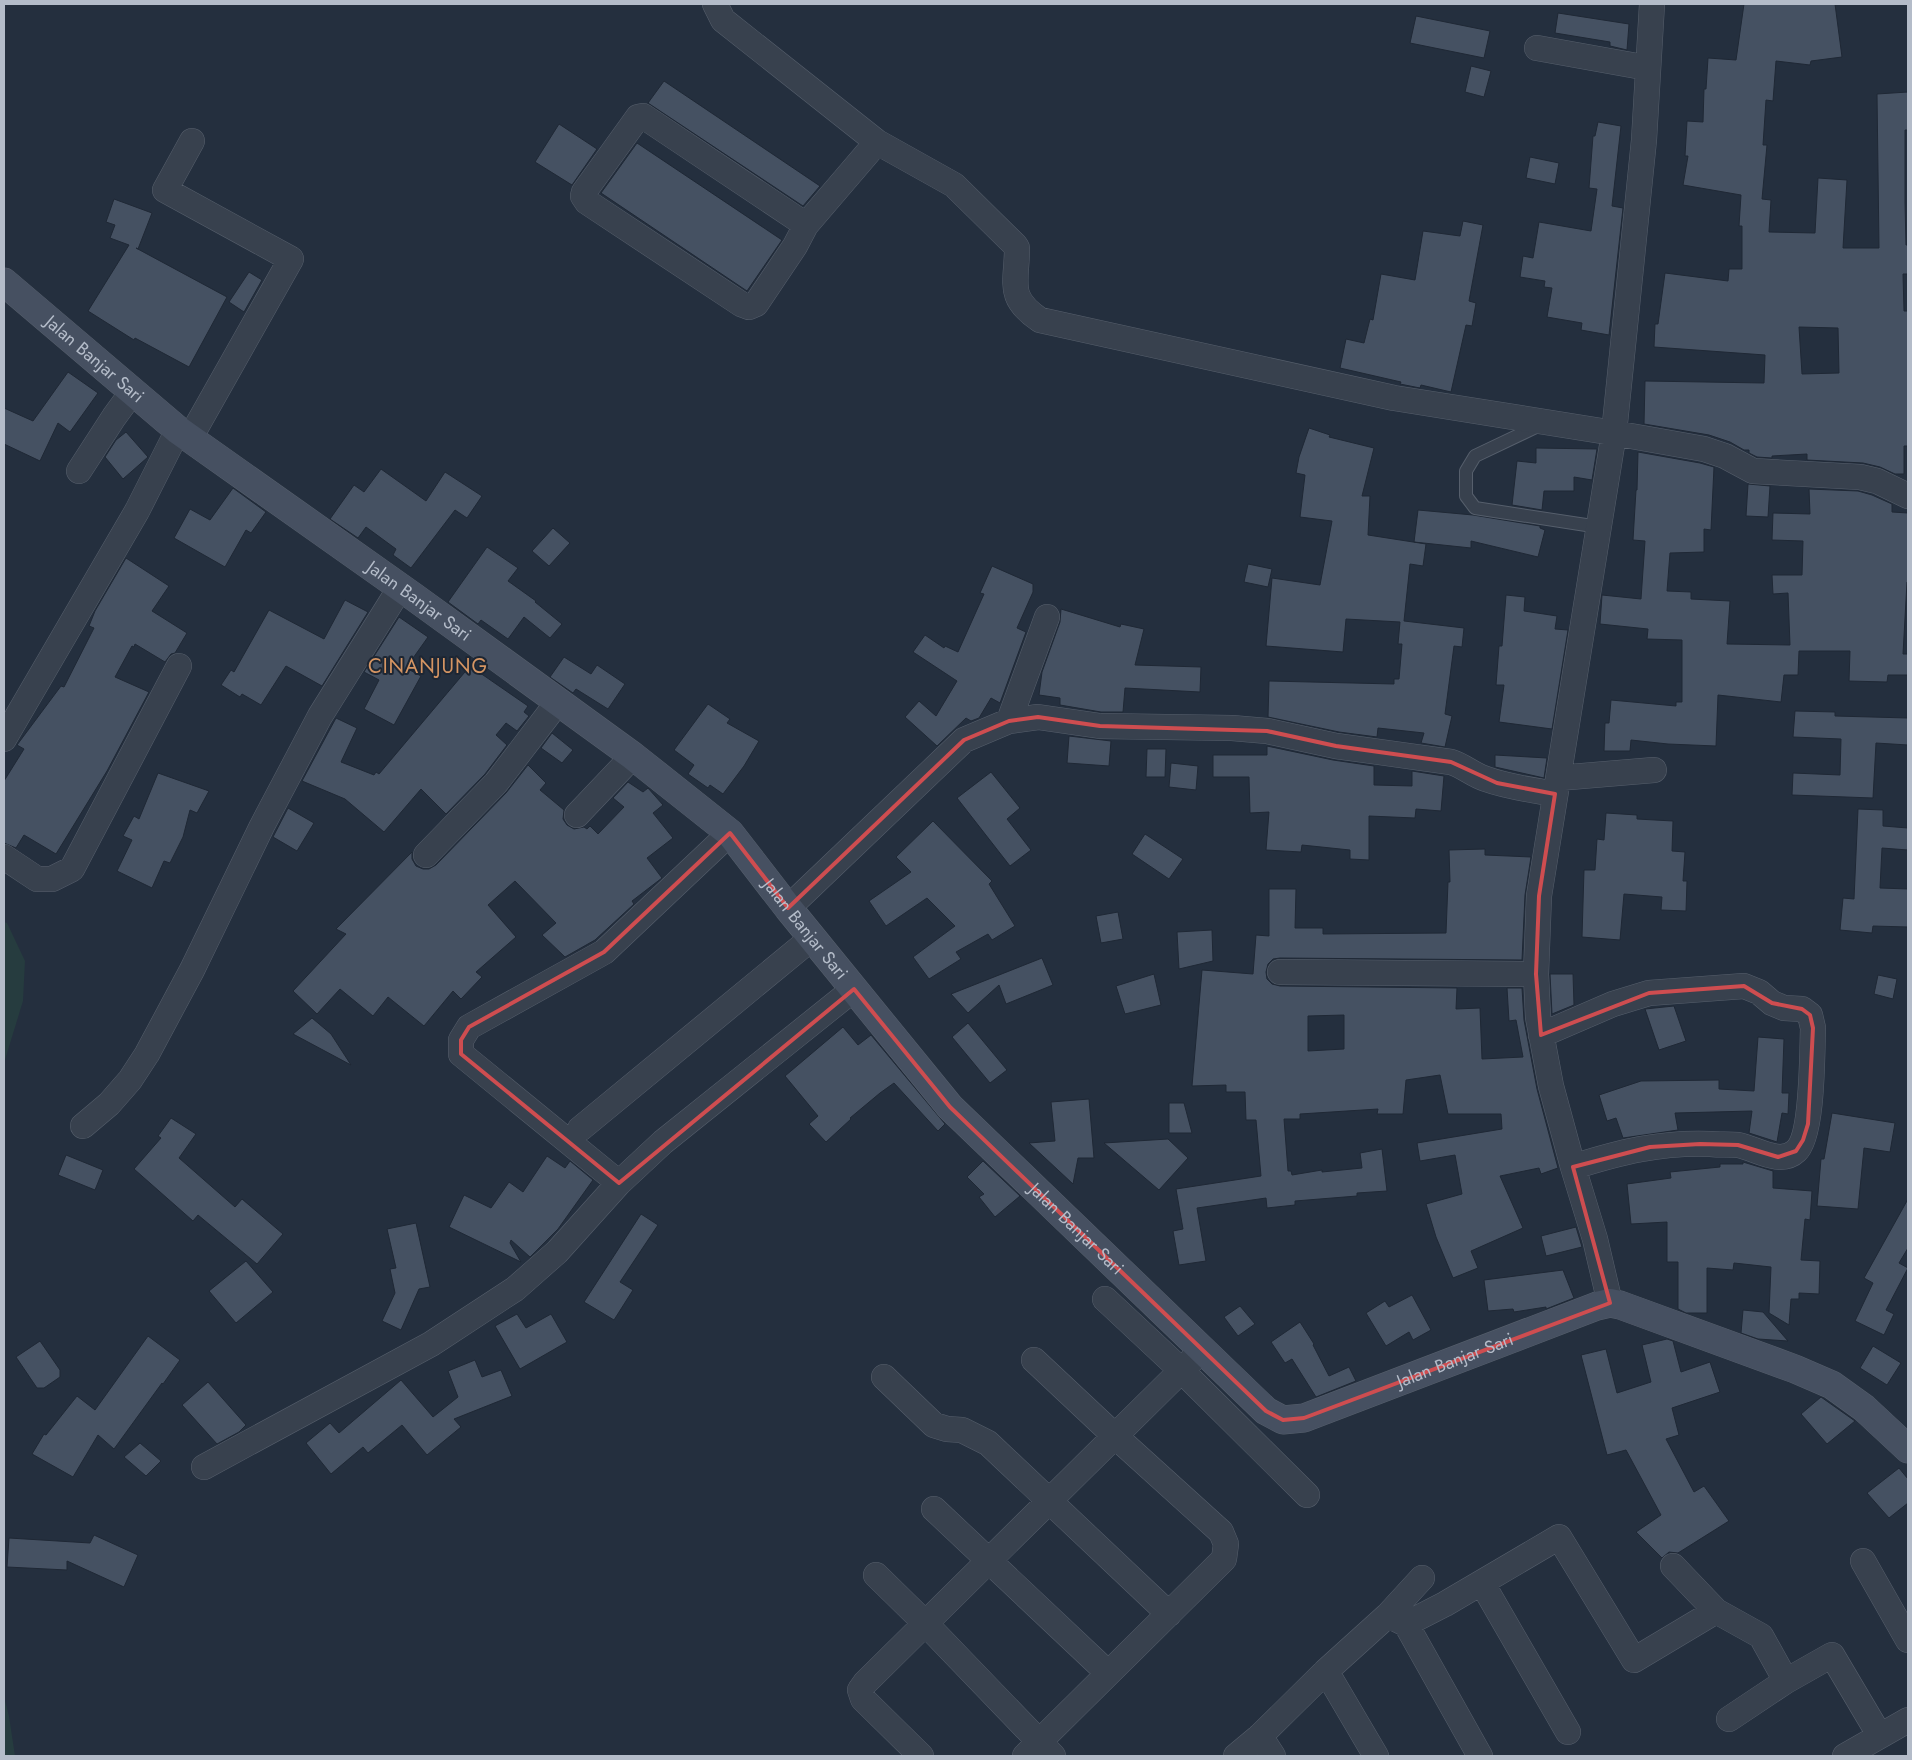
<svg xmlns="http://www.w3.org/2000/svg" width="1912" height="1760" font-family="Jost,sans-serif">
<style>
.green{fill:#263c3f}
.building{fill:#455162;stroke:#1f2835;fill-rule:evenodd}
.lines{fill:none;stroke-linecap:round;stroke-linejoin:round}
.lane-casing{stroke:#565f6c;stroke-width:14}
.street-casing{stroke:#565f6c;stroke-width:26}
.secondary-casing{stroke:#565f6c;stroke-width:29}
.lane{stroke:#38414e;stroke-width:12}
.street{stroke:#38414e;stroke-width:25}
.secondary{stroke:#465061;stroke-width:28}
.marked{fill:none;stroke:#ce4d50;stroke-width:4;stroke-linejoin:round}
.labels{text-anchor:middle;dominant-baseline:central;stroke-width:4;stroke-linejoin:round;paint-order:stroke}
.street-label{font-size:18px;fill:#b4bcc9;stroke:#1d2633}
.quarter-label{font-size:20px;letter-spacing:1px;fill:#d59563;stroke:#1d2633}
</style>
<rect width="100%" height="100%" fill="#242f3e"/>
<path class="green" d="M 4,922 L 7,923 L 25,961 L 23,1001 L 4,1063 Z
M 4,1697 L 9,1716 L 15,1756 L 4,1756 Z"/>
<path class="building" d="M 1744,4 L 1835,4 L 1842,57 L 1811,61 L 1810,65 L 1776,61 L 1773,101 L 1766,100 L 1763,145 L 1767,145 L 1762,199 L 1771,200 L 1769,232 L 1815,233 L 1818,178 L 1847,180 L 1843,248 L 1879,248 L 1877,94 L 1908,92 L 1908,130 L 1905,130 L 1905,203 L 1906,245 L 1908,245 L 1908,274 L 1903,274 L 1904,311 L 1908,311 L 1908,446 L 1904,446 L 1904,474 L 1895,474 L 1880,467 L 1863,463 L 1807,460 L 1807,454 L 1772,456 L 1772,458 L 1757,457 L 1749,453 L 1749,450 L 1744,450 L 1730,442 L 1709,435 L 1644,424 L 1645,381 L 1764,383 L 1765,355 L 1654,347 L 1655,324 L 1658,324 L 1665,273 L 1728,281 L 1729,269 L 1742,269 L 1742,226 L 1739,226 L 1741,195 L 1683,185 L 1688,156 L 1685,156 L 1687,121 L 1703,122 L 1704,89 L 1706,89 L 1708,58 L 1736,60 ZM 1799,327 L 1838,328 L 1839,373 L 1802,374 Z
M 1558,13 L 1629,24 L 1627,50 L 1610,46 L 1610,42 L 1555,33 Z
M 1416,16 L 1490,31 L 1484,58 L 1410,43 Z
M 1471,66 L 1491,71 L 1484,97 L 1465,92 Z
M 664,81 L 820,186 L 803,206 L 648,103 Z
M 1598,122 L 1621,126 L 1612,206 L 1623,208 L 1609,335 L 1581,330 L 1582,323 L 1547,317 L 1552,288 L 1544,287 L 1545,281 L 1520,277 L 1523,256 L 1533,258 L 1539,222 L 1591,231 L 1597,189 L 1589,188 L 1593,136 L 1595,136 Z
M 559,124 L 597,149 L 572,185 L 535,162 Z
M 637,143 L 782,240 L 747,291 L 601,193 Z
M 1530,157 L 1559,163 L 1555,184 L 1526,178 Z
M 114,199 L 152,213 L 138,249 L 136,248 L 227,297 L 189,367 L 135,338 L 134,340 L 88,311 L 129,245 L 110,238 L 115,225 L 106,222 Z
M 1463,221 L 1483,225 L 1469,301 L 1476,303 L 1472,326 L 1466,325 L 1451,392 L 1421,385 L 1420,388 L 1400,384 L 1401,382 L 1340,368 L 1346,339 L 1364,343 L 1370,319 L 1373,320 L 1381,274 L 1415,280 L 1423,231 L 1460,236 Z
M 249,272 L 262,280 L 244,312 L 229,302 Z
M 68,372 L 98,393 L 70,432 L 58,423 L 40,461 L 4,444 L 4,408 L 33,421 Z
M 1309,428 L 1330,435 L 1329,437 L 1374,448 L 1362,496 L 1370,496 L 1368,535 L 1426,544 L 1423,566 L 1410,564 L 1404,621 L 1464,628 L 1462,647 L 1454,646 L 1445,714 L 1452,716 L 1445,747 L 1421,743 L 1424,733 L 1378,728 L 1377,737 L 1339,732 L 1268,717 L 1269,681 L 1394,684 L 1394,679 L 1399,679 L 1402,644 L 1398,644 L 1400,622 L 1346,619 L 1343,652 L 1266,646 L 1272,578 L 1320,585 L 1332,521 L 1300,517 L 1305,475 L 1296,473 L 1299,457 Z
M 126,432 L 148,457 L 123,479 L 105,457 L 116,440 Z
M 1536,448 L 1597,449 L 1592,480 L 1574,477 L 1574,491 L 1544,491 L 1542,510 L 1512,505 L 1517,461 L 1536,463 Z
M 1638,452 L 1700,463 L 1714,467 L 1711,530 L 1704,529 L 1704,552 L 1670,553 L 1667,591 L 1691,592 L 1691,599 L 1730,601 L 1727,644 L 1790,645 L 1788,593 L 1773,594 L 1772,575 L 1802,575 L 1803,541 L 1772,540 L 1773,513 L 1810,514 L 1809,489 L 1858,491 L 1872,495 L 1892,504 L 1892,512 L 1908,513 L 1908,582 L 1907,582 L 1903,654 L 1908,654 L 1908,675 L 1888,675 L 1887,682 L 1849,681 L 1850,651 L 1799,651 L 1798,675 L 1784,675 L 1781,702 L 1718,695 L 1716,746 L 1668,744 L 1631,740 L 1630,751 L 1604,751 L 1605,723 L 1609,723 L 1611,700 L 1676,706 L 1676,702 L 1682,702 L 1682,640 L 1647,639 L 1648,629 L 1600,624 L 1602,595 L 1641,599 L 1645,541 L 1633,540 L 1636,490 L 1637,490 Z
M 381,469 L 426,501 L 445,472 L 482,496 L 467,518 L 455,510 L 411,568 L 393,555 L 396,549 L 366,527 L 358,538 L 330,519 L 354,485 L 364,492 Z
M 1748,484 L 1770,486 L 1768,517 L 1746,516 Z
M 233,488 L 266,512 L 251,533 L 246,530 L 225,567 L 174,538 L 190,509 L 210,520 Z
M 1418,510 L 1473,515 L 1540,526 L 1540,528 L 1545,530 L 1538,557 L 1471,541 L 1471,548 L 1414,542 Z
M 553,528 L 570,543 L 549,566 L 532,551 Z
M 487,547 L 518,568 L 508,581 L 536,601 L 535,602 L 562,624 L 550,638 L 524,617 L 508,639 L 481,620 L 478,624 L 448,602 Z
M 126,558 L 169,586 L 152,611 L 187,633 L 175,653 L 171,654 L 165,662 L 135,644 L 134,647 L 132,646 L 115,677 L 149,692 L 107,771 L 56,854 L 24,835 L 16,848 L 4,843 L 4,781 L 24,749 L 17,745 L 61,686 L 64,687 L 94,628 L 89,626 L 95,611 Z
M 1248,564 L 1272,569 L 1268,587 L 1244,582 Z
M 992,566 L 1033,584 L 1033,592 L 1017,628 L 1026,632 L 1000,703 L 991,698 L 979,718 L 971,721 L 966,718 L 937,746 L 905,717 L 919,701 L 936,716 L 957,681 L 913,652 L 925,635 L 944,648 L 945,646 L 958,652 L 984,594 L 980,593 Z
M 1506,595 L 1525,597 L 1524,611 L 1557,616 L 1555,629 L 1568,630 L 1552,729 L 1499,722 L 1504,685 L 1496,685 L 1499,646 L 1502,646 Z
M 345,600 L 368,612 L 322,686 L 286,666 L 261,705 L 242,694 L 240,697 L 221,685 L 231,670 L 234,672 L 269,610 L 324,639 Z
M 1061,609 L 1120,627 L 1121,624 L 1144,629 L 1135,665 L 1201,667 L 1200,692 L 1125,688 L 1123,712 L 1101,712 L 1060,705 L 1060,698 L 1039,695 L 1042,672 L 1060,622 Z
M 399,617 L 428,637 L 406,668 L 421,676 L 394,725 L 364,709 L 379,680 L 364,672 Z
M 564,657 L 591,674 L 597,665 L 625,684 L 608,709 L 576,689 L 573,693 L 550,677 Z
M 470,666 L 528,706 L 524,712 L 529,716 L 517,731 L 506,723 L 496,735 L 507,745 L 485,774 L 446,814 L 421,789 L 384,832 L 345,799 L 302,781 L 336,718 L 357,728 L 341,762 L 374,775 L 376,772 L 379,774 Z
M 708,704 L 730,719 L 727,723 L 759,741 L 744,766 L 723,794 L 710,785 L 708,788 L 688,774 L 694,765 L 674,750 Z
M 1795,711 L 1835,712 L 1835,716 L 1908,718 L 1908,745 L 1876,743 L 1873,798 L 1792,795 L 1793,773 L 1840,775 L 1841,739 L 1793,737 Z
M 552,733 L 573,750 L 562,763 L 541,748 Z
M 1069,736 L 1111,741 L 1109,766 L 1067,763 Z
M 1267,746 L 1333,760 L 1374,766 L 1374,785 L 1412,786 L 1412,771 L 1444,776 L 1441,811 L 1416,809 L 1415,818 L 1369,816 L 1369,860 L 1350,859 L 1350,850 L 1302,845 L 1301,852 L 1266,850 L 1269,812 L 1250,813 L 1249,777 L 1213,777 L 1213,755 L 1267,755 Z
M 1147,749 L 1166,749 L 1165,777 L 1146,777 Z
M 1495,755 L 1547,758 L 1544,778 L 1495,767 Z
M 1171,763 L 1198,766 L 1196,790 L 1169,787 Z
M 528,765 L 546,783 L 540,790 L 564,810 L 563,819 L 567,825 L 574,829 L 584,827 L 587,829 L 590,826 L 598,834 L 624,807 L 613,798 L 628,782 L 643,792 L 648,788 L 663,805 L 653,813 L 673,838 L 647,858 L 662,878 L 632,901 L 634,904 L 595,940 L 565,957 L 542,935 L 556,923 L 515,881 L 488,905 L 516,937 L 476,972 L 482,977 L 461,999 L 453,991 L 424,1026 L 388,997 L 373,1016 L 340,989 L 317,1014 L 293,991 L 346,934 L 336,929 L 412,852 L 412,859 L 416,866 L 423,869 L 429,869 L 436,865 L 506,793 Z
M 991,772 L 1020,808 L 1007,819 L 1031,850 L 1010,866 L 957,798 Z
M 158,773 L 209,791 L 197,813 L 190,810 L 183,837 L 170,863 L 164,861 L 152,888 L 117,871 L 132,840 L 123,836 L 134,816 L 139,819 Z
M 288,808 L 314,823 L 297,851 L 273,837 Z
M 1858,809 L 1883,810 L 1883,826 L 1908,828 L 1908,850 L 1882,848 L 1880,888 L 1908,889 L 1908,927 L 1873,926 L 1872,933 L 1840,930 L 1843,898 L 1854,899 Z
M 1606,813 L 1637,815 L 1637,819 L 1673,821 L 1672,851 L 1685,852 L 1683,881 L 1687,881 L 1686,911 L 1661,910 L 1662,897 L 1624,894 L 1620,940 L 1582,937 L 1584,870 L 1595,870 L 1597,839 L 1604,840 Z
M 933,821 L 992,881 L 989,884 L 1015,926 L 992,940 L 988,934 L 956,952 L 961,959 L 929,979 L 913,957 L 955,926 L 927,898 L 886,926 L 869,901 L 911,872 L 896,857 Z
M 1145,834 L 1183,859 L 1169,879 L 1132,854 Z
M 1485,849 L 1485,855 L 1531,857 L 1525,895 L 1522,960 L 1280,958 L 1273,959 L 1268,964 L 1266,972 L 1267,979 L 1272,984 L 1280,986 L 1457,988 L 1456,1009 L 1480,1008 L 1482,1059 L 1523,1057 L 1516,1020 L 1509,1021 L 1507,988 L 1522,988 L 1524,1020 L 1537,1089 L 1558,1168 L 1541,1174 L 1539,1168 L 1500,1176 L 1523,1228 L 1471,1251 L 1478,1268 L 1453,1278 L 1436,1237 L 1426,1204 L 1462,1194 L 1455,1155 L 1420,1161 L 1417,1143 L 1502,1129 L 1501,1114 L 1448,1114 L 1440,1075 L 1406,1080 L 1403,1114 L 1377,1114 L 1378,1109 L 1300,1114 L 1300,1119 L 1284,1119 L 1288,1171 L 1291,1171 L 1292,1175 L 1322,1170 L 1322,1172 L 1362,1168 L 1360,1153 L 1382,1149 L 1387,1191 L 1357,1193 L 1357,1196 L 1295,1201 L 1295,1205 L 1267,1208 L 1266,1198 L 1197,1208 L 1206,1261 L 1179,1265 L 1173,1231 L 1183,1229 L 1176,1189 L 1261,1176 L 1256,1120 L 1246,1120 L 1245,1092 L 1226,1092 L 1226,1085 L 1192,1086 L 1202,970 L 1253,974 L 1256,935 L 1269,936 L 1269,889 L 1296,889 L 1295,928 L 1323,928 L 1323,934 L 1446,933 L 1448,882 L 1450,882 L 1449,850 ZM 1344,1015 L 1344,1049 L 1308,1051 L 1308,1016 Z
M 1118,912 L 1123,939 L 1101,943 L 1096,916 Z
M 1212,930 L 1213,961 L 1179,969 L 1177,932 Z
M 1042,958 L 1053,985 L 1006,1004 L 999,985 L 968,1013 L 951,994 Z
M 1154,974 L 1161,1005 L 1125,1014 L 1116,986 Z
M 1550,974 L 1573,974 L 1574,1005 L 1552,1014 Z
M 1878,975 L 1897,979 L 1893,999 L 1874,994 Z
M 1674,1006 L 1686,1041 L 1659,1050 L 1645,1009 Z
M 312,1018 L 331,1034 L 351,1065 L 293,1034 Z
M 968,1023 L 1007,1070 L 990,1083 L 952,1037 Z
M 843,1027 L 858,1045 L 871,1035 L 945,1124 L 938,1131 L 894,1083 L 880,1093 L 850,1118 L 851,1119 L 826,1142 L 809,1124 L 818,1116 L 785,1076 Z
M 1758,1037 L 1784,1039 L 1782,1093 L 1789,1093 L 1788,1114 L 1782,1113 L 1777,1142 L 1749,1133 L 1752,1111 L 1675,1113 L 1678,1130 L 1623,1138 L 1616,1118 L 1607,1121 L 1599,1095 L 1641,1081 L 1719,1080 L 1719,1089 L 1754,1091 Z
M 1089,1099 L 1094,1158 L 1078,1158 L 1073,1184 L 1029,1143 L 1055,1141 L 1051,1102 Z
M 1169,1103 L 1184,1103 L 1192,1133 L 1169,1133 Z
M 1832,1113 L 1895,1123 L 1890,1152 L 1864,1148 L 1858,1209 L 1817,1206 L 1821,1159 L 1824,1159 Z
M 171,1118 L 196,1134 L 179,1158 L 235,1207 L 242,1199 L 283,1234 L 257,1264 L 198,1215 L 193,1221 L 134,1169 L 161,1138 L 158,1136 Z
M 1168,1139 L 1188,1158 L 1159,1190 L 1104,1143 Z
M 66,1155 L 103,1170 L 95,1190 L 58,1175 Z
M 547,1156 L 565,1168 L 570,1161 L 593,1180 L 558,1229 L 530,1257 L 511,1240 L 510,1243 L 521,1262 L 449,1227 L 464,1195 L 491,1208 L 509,1182 L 523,1192 Z
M 983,1161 L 1020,1196 L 995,1217 L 979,1197 L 984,1194 L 967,1177 Z
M 1743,1162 L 1773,1171 L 1773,1188 L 1812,1191 L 1810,1220 L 1805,1219 L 1801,1260 L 1820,1261 L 1819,1294 L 1799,1293 L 1799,1299 L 1791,1299 L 1789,1325 L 1769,1313 L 1771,1267 L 1734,1263 L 1733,1270 L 1707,1268 L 1707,1313 L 1686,1313 L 1678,1309 L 1678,1262 L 1667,1262 L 1667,1222 L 1631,1224 L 1627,1184 L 1671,1178 L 1670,1172 L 1720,1167 L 1720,1164 L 1743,1164 Z
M 1908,1199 L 1908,1248 L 1899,1263 L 1908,1268 L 1886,1310 L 1894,1314 L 1884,1335 L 1855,1321 L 1873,1283 L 1864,1278 Z
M 641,1214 L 658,1225 L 620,1282 L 633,1290 L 614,1320 L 584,1302 Z
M 416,1223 L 430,1287 L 419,1289 L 401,1330 L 382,1321 L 395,1293 L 390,1269 L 396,1268 L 387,1229 Z
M 1576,1227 L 1582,1247 L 1546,1256 L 1541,1236 Z
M 246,1261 L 273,1292 L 236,1323 L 209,1291 Z
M 1563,1270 L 1574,1298 L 1546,1309 L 1546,1307 L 1514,1312 L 1513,1309 L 1488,1311 L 1484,1280 Z
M 1412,1295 L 1431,1330 L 1413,1340 L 1409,1332 L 1386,1346 L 1366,1313 L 1385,1301 L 1389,1307 Z
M 1240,1306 L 1255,1324 L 1238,1336 L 1224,1317 Z
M 1743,1310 L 1763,1312 L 1788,1341 L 1758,1339 L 1741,1333 Z
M 517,1314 L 526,1328 L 551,1314 L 567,1342 L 520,1369 L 495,1326 Z
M 1300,1322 L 1314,1344 L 1313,1345 L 1329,1376 L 1349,1367 L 1356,1381 L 1316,1397 L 1292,1359 L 1285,1363 L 1271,1342 Z
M 148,1336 L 180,1360 L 163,1384 L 162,1383 L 114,1449 L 98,1435 L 73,1477 L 32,1454 L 44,1434 L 46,1435 L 77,1396 L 95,1410 Z
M 1667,1339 L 1673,1341 L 1681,1372 L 1710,1362 L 1720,1392 L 1672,1408 L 1679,1435 L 1666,1439 L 1694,1492 L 1704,1486 L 1729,1521 L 1678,1553 L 1669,1552 L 1662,1558 L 1636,1532 L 1661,1515 L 1626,1450 L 1607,1455 L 1581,1355 L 1606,1349 L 1617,1393 L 1651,1382 L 1642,1345 Z
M 40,1341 L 60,1370 L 60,1377 L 44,1388 L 37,1388 L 16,1357 Z
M 1873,1346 L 1901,1363 L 1887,1385 L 1860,1368 Z
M 475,1360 L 482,1377 L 501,1370 L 512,1396 L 454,1419 L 461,1427 L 427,1455 L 402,1425 L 368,1453 L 363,1447 L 331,1474 L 306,1443 L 330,1423 L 339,1433 L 401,1380 L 433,1417 L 458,1397 L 448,1371 Z
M 208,1382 L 246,1425 L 239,1432 L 217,1444 L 182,1405 Z
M 1821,1397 L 1855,1421 L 1827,1444 L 1801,1414 Z
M 140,1443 L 161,1461 L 146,1476 L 124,1457 Z
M 1899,1468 L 1908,1479 L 1908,1503 L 1889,1518 L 1867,1493 Z
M 94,1535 L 138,1555 L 124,1587 L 67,1561 L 67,1570 L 7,1567 L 9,1538 L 90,1543 Z"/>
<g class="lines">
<defs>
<path id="lane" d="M 1540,425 L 1475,456 L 1466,471 L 1466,496 L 1475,508 L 1599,527"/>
<path id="street" d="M 715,4 L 723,20 L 877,142 L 806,225 L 795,246 L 756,304 L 749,307 L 741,304 L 587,202 L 583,196 L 584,192 L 638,117 L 643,116 L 806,225
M 1537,48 L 1648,68
M 877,142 L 954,185 L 1015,245 L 1017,248 C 1017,283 1006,297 1040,320 L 1394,398 L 1614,433 L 1704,449 L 1725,456 L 1753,471 L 1860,477 L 1877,481 L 1908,496
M 190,438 L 291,259 L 165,190 L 192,141
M 79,471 L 114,417 L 133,391
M 1009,721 L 1047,617
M 4,739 L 137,511 L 178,430
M 1558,778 L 1654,770
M 577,815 L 633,756
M 426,855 L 496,783 L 558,702
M 4,857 L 37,879 L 52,879 L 72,869 L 179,666
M 788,908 L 964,740 L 1009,721 L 1038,717 L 1100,726 L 1232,728 L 1267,731 L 1336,746 L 1451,762 C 1464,766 1473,775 1486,779 C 1508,787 1532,790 1555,794
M 1280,972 L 1536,974
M 1541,1035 L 1613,1004 L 1649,993 L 1744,986 L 1759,992 L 1772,1003 L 1784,1008 L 1802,1009 L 1810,1015 L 1813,1028 C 1812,1053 1813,1136 1796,1151 C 1780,1166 1755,1148 1738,1145 C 1729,1144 1720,1145 1711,1144 C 1660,1142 1620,1152 1573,1167
M 83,1126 L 109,1104 L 130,1080 L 147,1054 L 192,970 L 262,826 L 320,716 L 400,588
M 580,1129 L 812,938
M 619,1183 L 461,1054 L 461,1040 L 469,1027 L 604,952 L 730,833
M 1105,1299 L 1181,1370 L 1307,1495
M 1610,1303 L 1595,1239 L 1573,1167 L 1551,1086 L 1538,1017 L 1536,974 L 1539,896 L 1614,433 L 1644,140 L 1652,4
M 884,1377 L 934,1425 L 947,1429 L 962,1430 L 988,1443 L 1169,1614
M 204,1467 L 431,1344 L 515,1289 L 557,1252 L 619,1183 L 663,1142 L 854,989
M 934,1509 L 1108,1673
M 1863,1561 L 1908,1640
M 1673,1566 L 1716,1611
M 876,1575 L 925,1623 L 1053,1756
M 1482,1583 L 1568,1732
M 1388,1615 L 1422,1578
M 1406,1624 L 1480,1756
M 1326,1671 L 1376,1756
M 1729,1719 L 1786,1681 L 1832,1655 L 1880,1736
M 1260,1736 L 1273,1756
M 921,1756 L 863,1699 L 860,1690 L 865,1683 L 1202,1350
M 1025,1756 L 1224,1559 L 1226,1544 L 1221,1532 L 1115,1436 L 1034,1360
M 1236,1756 L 1260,1736 L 1326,1671 L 1388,1615 L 1406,1624 L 1445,1604 L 1559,1537 L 1634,1660 L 1716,1611 L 1761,1636 L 1786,1681
M 1845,1756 L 1908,1720"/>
<g id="secondary">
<path id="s1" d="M 4,282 L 178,430 L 414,597 L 633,756 L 730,833 L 788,908 L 950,1107 L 1266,1411 L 1283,1420 L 1304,1418 L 1597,1306 L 1610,1303 L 1620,1305 L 1795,1369 L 1832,1385 L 1864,1408 L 1908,1449"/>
</g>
</defs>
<use href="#lane" class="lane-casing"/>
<use href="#street" class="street-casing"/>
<use href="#secondary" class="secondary-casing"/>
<use href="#lane" class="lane"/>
<use href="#street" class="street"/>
<use href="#secondary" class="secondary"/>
</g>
<path class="marked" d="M 1038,717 L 1100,726 L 1267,731 L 1336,746 L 1451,762 L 1497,783 L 1555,794 L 1539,896 L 1536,974 L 1541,1035 L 1649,993 L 1744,986 L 1772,1003 L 1802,1009 L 1810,1015 L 1813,1028 L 1808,1124 L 1803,1140 L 1796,1151 L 1778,1157 L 1738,1145 L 1700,1144 L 1650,1147 L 1573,1167 L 1610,1303 L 1304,1418 L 1283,1420 L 1266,1411 L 950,1107 L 854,989 L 619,1183 L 461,1054 L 461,1040 L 469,1027 L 604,952 L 730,833 L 788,908 L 964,740 L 1009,721 Z"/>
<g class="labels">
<g class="street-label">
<text stroke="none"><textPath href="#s1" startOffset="119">Jalan Banjar Sari</textPath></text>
<text stroke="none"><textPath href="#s1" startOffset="524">Jalan Banjar Sari</textPath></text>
<text stroke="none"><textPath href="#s1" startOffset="1034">Jalan Banjar Sari</textPath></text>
<text stroke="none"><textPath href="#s1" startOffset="1439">Jalan Banjar Sari</textPath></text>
<text stroke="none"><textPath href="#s1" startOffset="1904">Jalan Banjar Sari</textPath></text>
</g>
<g class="quarter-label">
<text x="428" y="666">CINANJUNG</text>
</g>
</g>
<rect width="1912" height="1760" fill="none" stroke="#b4bcc9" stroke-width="10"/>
</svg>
